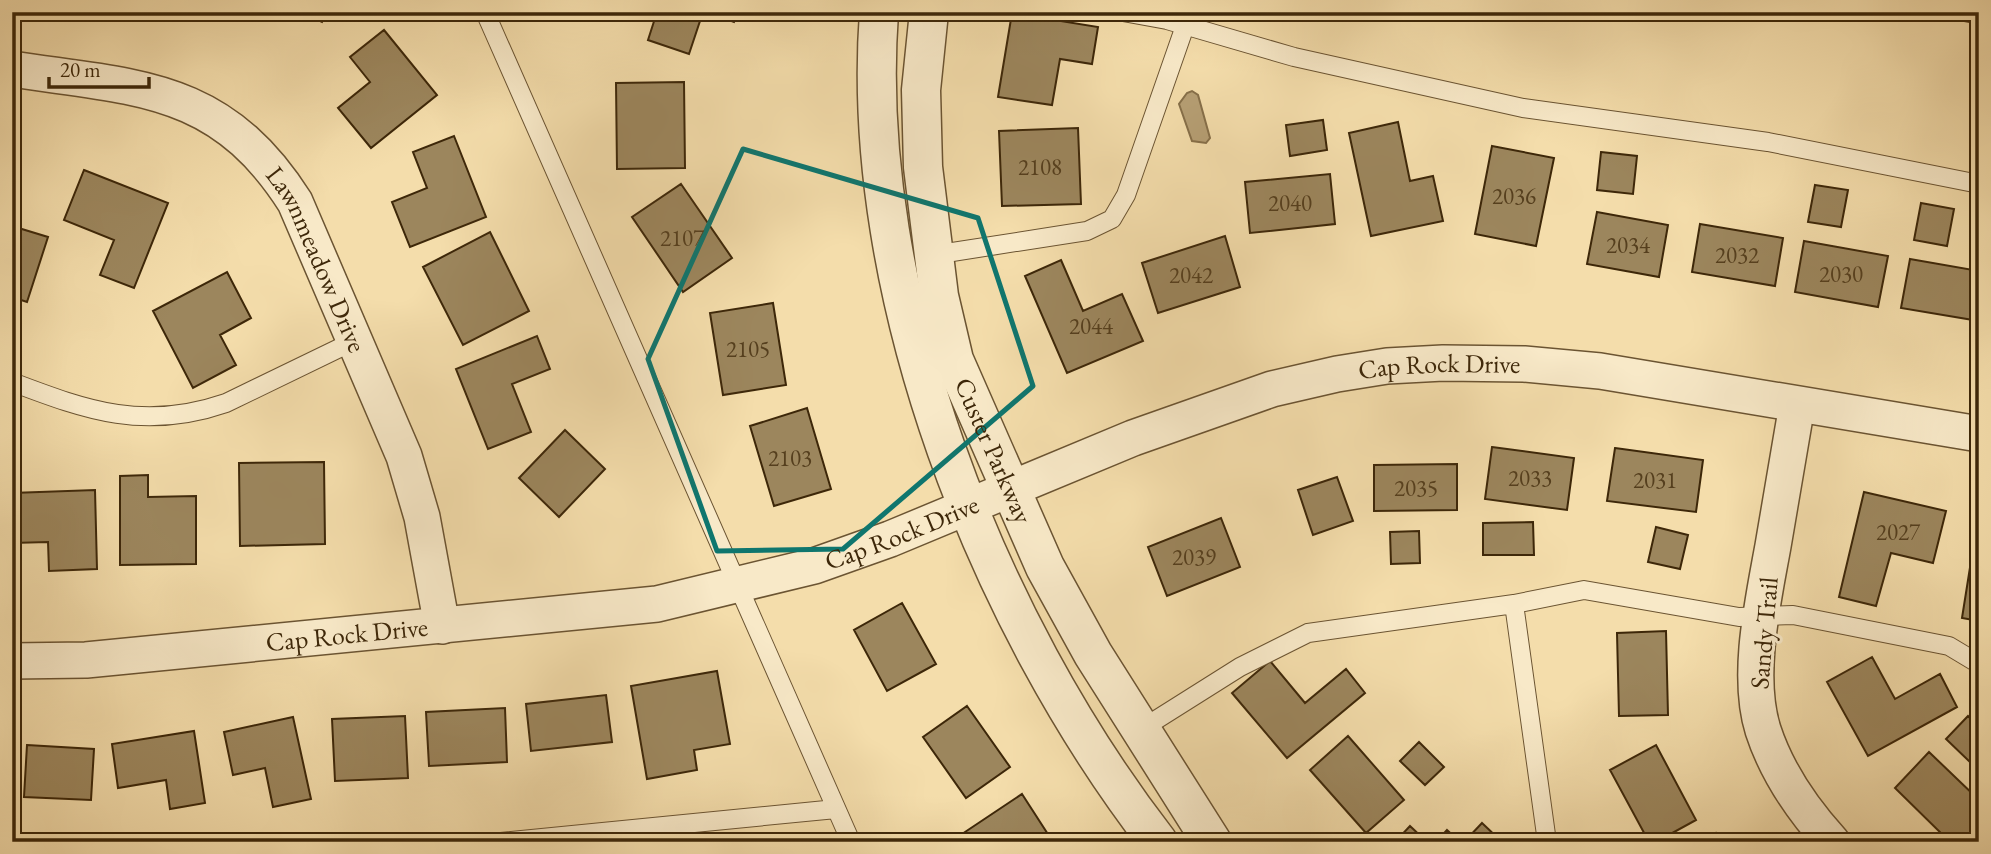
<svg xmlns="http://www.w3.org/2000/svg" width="1991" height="854" font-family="'EB Garamond',serif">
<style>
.water{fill:#b69f74;stroke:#866f49;stroke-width:2}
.building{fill:#9c865d;stroke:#3d2709;stroke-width:2}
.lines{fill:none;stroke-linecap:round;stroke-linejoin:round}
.service-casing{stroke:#6b5432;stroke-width:20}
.minor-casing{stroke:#6b5432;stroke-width:38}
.tertiary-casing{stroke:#6b5432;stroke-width:41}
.service{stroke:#f8e9c8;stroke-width:18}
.minor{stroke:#f8e9c8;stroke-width:35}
.tertiary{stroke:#f8e9c8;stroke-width:38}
.rail{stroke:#3d2709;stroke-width:5;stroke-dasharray:12 12;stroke-linecap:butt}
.marked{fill:none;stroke:#0f766e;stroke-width:5;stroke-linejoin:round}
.labels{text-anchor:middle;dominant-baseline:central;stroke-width:6;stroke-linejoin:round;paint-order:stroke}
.number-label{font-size:23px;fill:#553f1e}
.street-label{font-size:26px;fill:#3d2709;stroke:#f8e9c8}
</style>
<rect width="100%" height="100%" fill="#f4ddab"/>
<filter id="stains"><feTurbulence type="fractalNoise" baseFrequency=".00286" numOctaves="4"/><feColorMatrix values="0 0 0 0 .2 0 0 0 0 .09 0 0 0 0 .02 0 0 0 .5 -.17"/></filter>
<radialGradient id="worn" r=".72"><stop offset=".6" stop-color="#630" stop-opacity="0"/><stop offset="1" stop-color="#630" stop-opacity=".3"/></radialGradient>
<path class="water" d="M 1192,91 L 1198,95 L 1210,138 L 1206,143 L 1192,141 L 1179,104 L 1187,93 Z"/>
<path class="building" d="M 301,12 L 327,12 L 322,22 Z
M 657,12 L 703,12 L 689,54 L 648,40 Z
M 707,12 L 738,12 L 734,22 Z
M 1012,13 L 1098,27 L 1092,64 L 1060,59 L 1052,105 L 998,97 Z
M 384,30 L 437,95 L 371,148 L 338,108 L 370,82 L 350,57 Z
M 684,82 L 685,168 L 617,169 L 616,83 Z
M 1323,120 L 1327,150 L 1290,156 L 1286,125 Z
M 1398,122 L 1410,181 L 1433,176 L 1443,221 L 1371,236 L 1349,133 Z
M 1078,128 L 1081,204 L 1002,206 L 999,131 Z
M 454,136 L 486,217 L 410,247 L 392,202 L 427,188 L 413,152 Z
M 1492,146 L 1554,158 L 1536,246 L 1475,234 Z
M 1601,152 L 1637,156 L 1633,194 L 1597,190 Z
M 84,170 L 168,203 L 134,288 L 100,275 L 114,240 L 64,220 Z
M 1330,174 L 1335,224 L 1250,233 L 1245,182 Z
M 681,184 L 732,258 L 683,292 L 632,217 Z
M 1815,185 L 1848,190 L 1841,227 L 1808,222 Z
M 1921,203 L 1954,209 L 1947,246 L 1914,240 Z
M 1597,212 L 1668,225 L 1659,277 L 1587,264 Z
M 1700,224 L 1783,238 L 1775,286 L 1692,272 Z
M 12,226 L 48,237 L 27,302 L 12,297 Z
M 490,232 L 529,311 L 463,345 L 423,267 Z
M 1225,236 L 1240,287 L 1158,313 L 1142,263 Z
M 1804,241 L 1888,256 L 1878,307 L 1795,292 Z
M 1910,259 L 1979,271 L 1979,321 L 1901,308 Z
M 1061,260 L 1083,311 L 1122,294 L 1143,341 L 1067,373 L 1025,276 Z
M 227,272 L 251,318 L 220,335 L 236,365 L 193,388 L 153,311 Z
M 773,303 L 786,385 L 723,395 L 710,313 Z
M 537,336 L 550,369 L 512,384 L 531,432 L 488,449 L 456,369 Z
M 807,408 L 831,489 L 774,506 L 750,426 Z
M 565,430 L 605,469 L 559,517 L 519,478 Z
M 1492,447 L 1574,458 L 1567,510 L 1485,499 Z
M 1615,448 L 1703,460 L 1696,512 L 1607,501 Z
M 324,462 L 325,544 L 240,546 L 239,463 Z
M 1457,464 L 1457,510 L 1374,511 L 1374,465 Z
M 148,475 L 148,497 L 196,496 L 196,564 L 120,565 L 120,476 Z
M 1337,477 L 1353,521 L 1313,535 L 1298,490 Z
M 95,490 L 97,569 L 49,571 L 48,542 L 12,543 L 12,493 Z
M 1864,492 L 1946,511 L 1933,563 L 1891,553 L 1876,606 L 1839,597 Z
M 1978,517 L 1979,517 L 1979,621 L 1962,618 Z
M 1221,518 L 1240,567 L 1167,596 L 1148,547 Z
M 1533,522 L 1534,555 L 1483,555 L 1483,523 Z
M 1656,527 L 1688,535 L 1680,569 L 1648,562 Z
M 1419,531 L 1420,563 L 1391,564 L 1390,532 Z
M 902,603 L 936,664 L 887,691 L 854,630 Z
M 1666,631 L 1668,715 L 1619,716 L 1617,633 Z
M 1872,657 L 1895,699 L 1940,674 L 1957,707 L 1868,756 L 1827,682 Z
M 1270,661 L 1305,703 L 1346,669 L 1365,693 L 1287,758 L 1232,693 Z
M 717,671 L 730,744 L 694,750 L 697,770 L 647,779 L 631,686 Z
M 606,695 L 612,742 L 531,751 L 526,704 Z
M 967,706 L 1010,767 L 966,798 L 923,737 Z
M 505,708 L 507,762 L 429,766 L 426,712 Z
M 405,716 L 408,778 L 335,781 L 332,719 Z
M 1968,716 L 1979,727 L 1979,755 L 1971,763 L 1946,739 Z
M 293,717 L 311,799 L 273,807 L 265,768 L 233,775 L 224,732 Z
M 194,731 L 205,803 L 170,809 L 166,780 L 118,788 L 112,744 Z
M 1348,736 L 1404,800 L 1366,833 L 1310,770 Z
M 1419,742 L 1444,767 L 1425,785 L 1400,761 Z
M 27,745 L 94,749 L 91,800 L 24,797 Z
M 1656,745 L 1696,820 L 1656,842 L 1649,842 L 1610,770 Z
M 1929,752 L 1979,800 L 1979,828 L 1966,842 L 1950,842 L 1895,788 Z
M 1022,794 L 1053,842 L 954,842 L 953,840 Z
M 1482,823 L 1502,842 L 1464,842 Z
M 1410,826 L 1427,842 L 1395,842 Z
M 1447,830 L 1460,842 L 1436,842 Z
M 1716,833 L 1723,842 L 1705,842 Z"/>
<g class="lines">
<defs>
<path id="service" d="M 485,12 L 851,842
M 1123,12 L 1167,20 L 1294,57 L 1523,108 L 1768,142 L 1979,184
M 933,255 L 1087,231 L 1112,219 L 1126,195 L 1185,26
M 12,382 C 88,411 145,431 226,403 L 356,340
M 1514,604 L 1547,842
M 1140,730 L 1240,667 L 1308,633 L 1514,604 L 1584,590 L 1739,617 L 1793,615 L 1949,646 L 1979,664
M 501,842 L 836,809"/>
<g id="minor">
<path id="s1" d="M 12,69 C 136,88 220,84 295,202 L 404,456 L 422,517 L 442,626"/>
<path d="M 1797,405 C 1789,452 1781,499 1773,546 C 1763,601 1746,676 1763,730 C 1777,773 1802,809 1832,842"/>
<path id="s2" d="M 12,661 L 86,660 L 657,604 L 814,566 L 890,539 L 1133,438 L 1272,389 L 1337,374 L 1387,366 L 1443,363 L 1524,364 L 1600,371 L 1979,434"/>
</g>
<g id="tertiary">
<path d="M 879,12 C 858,294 987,621 1158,842"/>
<path id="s3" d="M 929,12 L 921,90 L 923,167 L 939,296 L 954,360 L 1045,567 L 1093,654 L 1212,842"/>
</g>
</defs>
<use href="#service" class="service-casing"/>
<use href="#minor" class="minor-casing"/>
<use href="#tertiary" class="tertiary-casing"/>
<use href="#service" class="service"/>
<use href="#minor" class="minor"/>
<use href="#tertiary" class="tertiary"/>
<path class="rail" d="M 1917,12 L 1979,22"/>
</g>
<path class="marked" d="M 743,149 L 978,218 L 1033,386 L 843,549 L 717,551 L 648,359 Z"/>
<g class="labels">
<g class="number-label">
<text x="1040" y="167">2108</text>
<text x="1514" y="196">2036</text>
<text x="1290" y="203">2040</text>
<text x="682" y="238">2107</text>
<text x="1628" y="245">2034</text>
<text x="1737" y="255">2032</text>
<text x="1841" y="274">2030</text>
<text x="1191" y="275">2042</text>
<text x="1091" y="326">2044</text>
<text x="748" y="349">2105</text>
<text x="790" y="458">2103</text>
<text x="1530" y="478">2033</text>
<text x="1655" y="480">2031</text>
<text x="1416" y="488">2035</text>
<text x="1898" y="532">2027</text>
<text x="1194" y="557">2039</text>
</g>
<g class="street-label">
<text stroke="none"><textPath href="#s1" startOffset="388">Lawnmeadow Drive</textPath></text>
<text stroke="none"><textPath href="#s2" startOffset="1470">Cap Rock Drive</textPath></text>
<text stroke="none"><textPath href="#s3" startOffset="450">Custer Parkway</textPath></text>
<text stroke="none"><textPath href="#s2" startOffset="903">Cap Rock Drive</textPath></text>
<text transform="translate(1764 633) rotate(-85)">Sandy Trail</text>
<text stroke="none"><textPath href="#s2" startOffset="336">Cap Rock Drive</textPath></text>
</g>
</g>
<rect width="1991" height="854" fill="none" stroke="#f4ddab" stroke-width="42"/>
<rect x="14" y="14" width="1963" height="826" fill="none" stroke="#3d2709" stroke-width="3.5"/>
<rect x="21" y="21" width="1949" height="812" fill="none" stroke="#3d2709" stroke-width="2"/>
<path d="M49 77v10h100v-10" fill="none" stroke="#3d2709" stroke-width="3.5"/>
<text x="60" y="77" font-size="21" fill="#3d2709" stroke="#f8e9c8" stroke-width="5" paint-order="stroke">20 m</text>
<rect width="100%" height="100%" filter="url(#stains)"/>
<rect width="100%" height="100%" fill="url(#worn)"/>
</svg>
